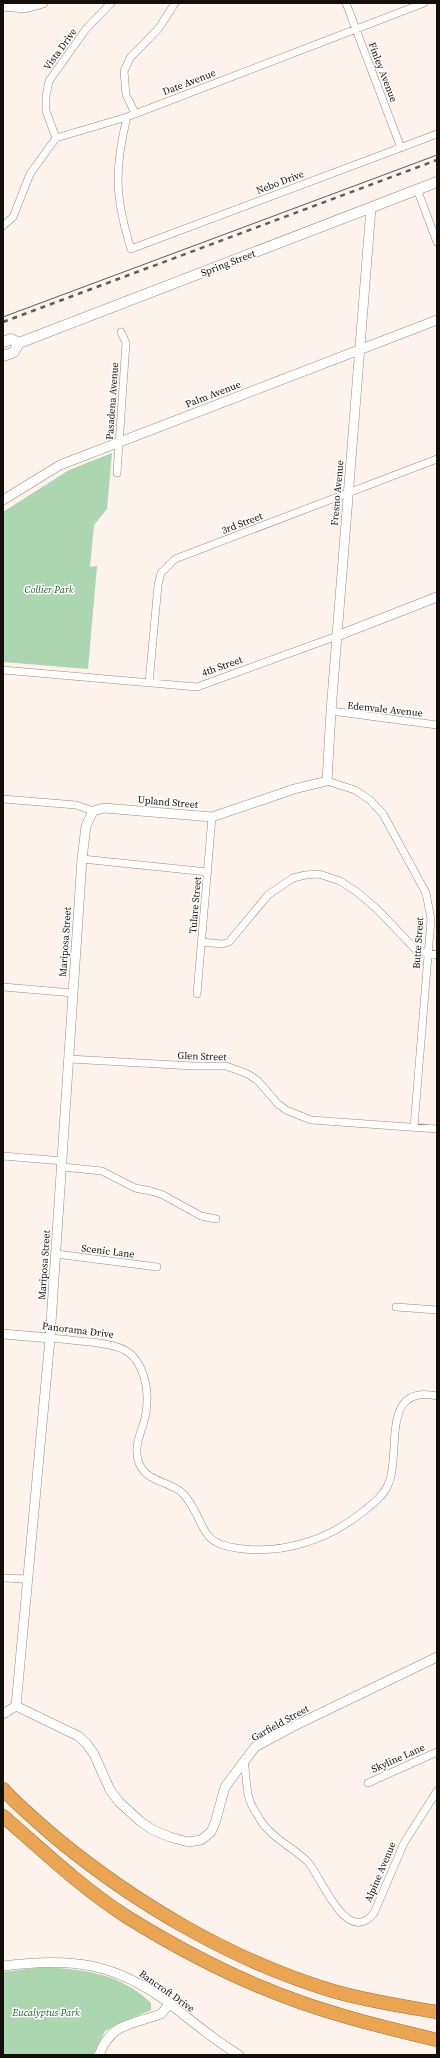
<svg xmlns="http://www.w3.org/2000/svg" width="440" height="2058" font-family="'Source Serif 4',serif">
<style>
.green{fill:#abd6af}
.lines{fill:none;stroke-linecap:round;stroke-linejoin:round}
.minor-casing{stroke:#998a7f;stroke-width:8}
.tertiary-casing{stroke:#998a7f;stroke-width:10}
.secondary-casing{stroke:#998a7f;stroke-width:11}
.motorway-casing{stroke:#9e703a;stroke-width:14}
.minor{stroke:#fff;stroke-width:7}
.tertiary{stroke:#fff;stroke-width:9}
.secondary{stroke:#fff;stroke-width:10}
.motorway{stroke:#e9a454;stroke-width:13}
.tram{stroke:#605a55;stroke-width:1}
.rail{stroke:#605a55;stroke-width:2.5;stroke-dasharray:5 5;stroke-linecap:butt}
.labels{text-anchor:middle;dominant-baseline:central;stroke-width:3;stroke-linejoin:round;paint-order:stroke}
.street-label{font-size:10px;fill:#140f0b;stroke:#fff}
.park-label{font-size:10px;font-style:italic;fill:#22622e;stroke:#fff}
</style>
<rect width="100%" height="100%" fill="#fdf3ec"/>
<path class="green" d="M 112,453 L 107,509 L 94,525 L 90,567 L 97,566 L 88,669 L 3,662 L 3,512 L 69,470 Z
M 45,1967 C 86,1970 120,1973 151,2003 L 151,2010 L 122,2022 L 105,2031 L 93,2055 L 3,2055 L 3,1972 Z"/>
<g class="lines">
<defs>
<path id="minor" d="M 346,3 L 401,148
M 135,113 L 126,95 L 124,71 L 130,58 L 159,28 L 175,3
M 127,117 C 114,170 115,198 131,249 L 437,134
M 56,138 L 46,111 L 46,96 L 49,81 L 86,29 L 111,3
M 417,189 L 437,242
M 3,226 L 13,217 L 30,174 L 56,138 L 127,117 L 424,3
M 117,473 L 126,343 L 121,332
M 3,670 L 197,687 L 337,636
M 149,683 L 158,585 L 161,573 L 175,559 L 437,459
M 331,711 L 437,725
M 327,781 L 355,790 L 370,800 L 383,814 L 426,893 L 431,919 L 414,1127
M 3,799 L 76,805 L 93,811
M 82,859 L 208,872
M 202,942 L 222,944 L 229,942 L 268,895 L 293,878 L 305,875 L 319,874 L 340,881 L 357,892 L 377,909 L 416,950 L 437,955
M 3,987 L 73,993
M 197,994 L 212,817
M 69,1059 L 193,1066 L 226,1066 L 248,1074 L 258,1081 L 278,1104 L 286,1110 L 311,1120 L 437,1129
M 3,1156 L 63,1161
M 62,1167 L 102,1171 L 135,1188 L 151,1191 L 163,1195 L 201,1216 L 216,1219
M 56,1254 L 157,1267
M 396,1307 L 437,1310
M 50,1338 C 64,1339 77,1341 91,1342 C 118,1346 135,1347 144,1377 C 148,1390 148,1404 145,1418 C 141,1433 133,1447 139,1463 C 146,1481 166,1481 180,1491 C 184,1494 187,1498 190,1503 C 206,1527 201,1543 236,1548 C 283,1555 329,1540 365,1510 C 374,1503 383,1496 388,1485 C 402,1455 379,1383 437,1396
M 3,1578 L 27,1579
M 244,1761 C 246,1772 246,1783 248,1794 C 249,1801 254,1810 258,1816 C 268,1836 291,1846 307,1861 C 321,1875 346,1948 374,1913 L 404,1843 L 437,1791
M 368,1783 L 437,1752"/>
<path id="tertiary" d="M 3,6 L 25,8 L 43,3
M 3,500 L 60,465 L 437,320
M 337,636 L 437,597
M 3,1334 L 50,1338
M 16,1706 L 50,1338 L 82,859 L 86,826 L 93,811 L 104,808 L 212,817 L 294,789 L 327,781 L 331,711 L 371,208
M 16,1706 L 78,1736 L 86,1743 L 94,1754 L 110,1790 L 119,1802 L 140,1821 L 153,1830 L 170,1837 L 188,1842 L 201,1840 L 211,1832 L 215,1823 L 225,1787 L 255,1747 L 292,1727 L 437,1657
M 3,1714 L 16,1706
M 3,1966 C 70,1957 115,1962 170,2004 C 193,2022 214,2040 239,2055
M 99,2055 C 110,2025 128,2025 155,2016 L 161,2014 L 169,2004"/>
<path id="secondary" d="M 3,342 L 11,339 L 19,343
M 3,356 L 14,352 L 19,343 L 437,182"/>
<path id="motorway" d="M 3,1789 C 19,1807 38,1822 56,1838 C 136,1904 233,1961 333,1991 C 367,2001 402,2006 437,2012
M 3,1816 C 43,1851 82,1888 127,1917 C 169,1943 215,1968 261,1987 C 317,2011 378,2026 437,2040"/>
</defs>
<use href="#minor" class="minor-casing"/>
<use href="#tertiary" class="tertiary-casing"/>
<use href="#secondary" class="secondary-casing"/>
<use href="#motorway" class="motorway-casing"/>
<use href="#minor" class="minor"/>
<use href="#tertiary" class="tertiary"/>
<use href="#secondary" class="secondary"/>
<use href="#motorway" class="motorway"/>
<path class="tram" d="M 3,317 L 437,155"/>
<path class="rail" d="M 3,322 L 437,160"/>
</g>
<g class="labels">
<g class="street-label">
<text transform="translate(60 49) rotate(-54)">Vista Drive</text>
<text transform="translate(383 72) rotate(69)">Finley Avenue</text>
<text transform="translate(189 82) rotate(-21)">Date Avenue</text>
<text transform="translate(280 182) rotate(-21)">Nebo Drive</text>
<text transform="translate(228 263) rotate(-21)">Spring Street</text>
<text transform="translate(213 394) rotate(-21)">Palm Avenue</text>
<text transform="translate(112 401) rotate(-86)">Pasadena Avenue</text>
<text transform="translate(337 493) rotate(-85)">Fresno Avenue</text>
<text transform="translate(242 523) rotate(-21)">3rd Street</text>
<text transform="translate(222 666) rotate(-20)">4th Street</text>
<text transform="translate(385 709) rotate(6)">Edenvale Avenue</text>
<text transform="translate(168 802) rotate(5)">Upland Street</text>
<text transform="translate(195 905) rotate(-85)">Tulare Street</text>
<text transform="translate(65 942) rotate(-86)">Mariposa Street</text>
<text transform="translate(418 943) rotate(-86)">Butte Street</text>
<text transform="translate(202 1056) rotate(2)">Glen Street</text>
<text transform="translate(108 1251) rotate(7)">Scenic Lane</text>
<text transform="translate(44 1265) rotate(-86)">Mariposa Street</text>
<text transform="translate(78 1330) rotate(7)">Panorama Drive</text>
<text transform="translate(280 1723) rotate(-29)">Garfield Street</text>
<text transform="translate(398 1758) rotate(-24)">Skyline Lane</text>
<text transform="translate(380 1872) rotate(-67)">Alpine Avenue</text>
<text transform="translate(167 1991) rotate(35)">Bancroft Drive</text>
</g>
<g class="park-label">
<text x="49" y="589">Collier Park</text>
<text x="46" y="2012">Eucalyptus Park</text>
</g>
</g>
<rect width="440" height="2058" fill="none" stroke="#140f0b" stroke-width="8"/>
</svg>
